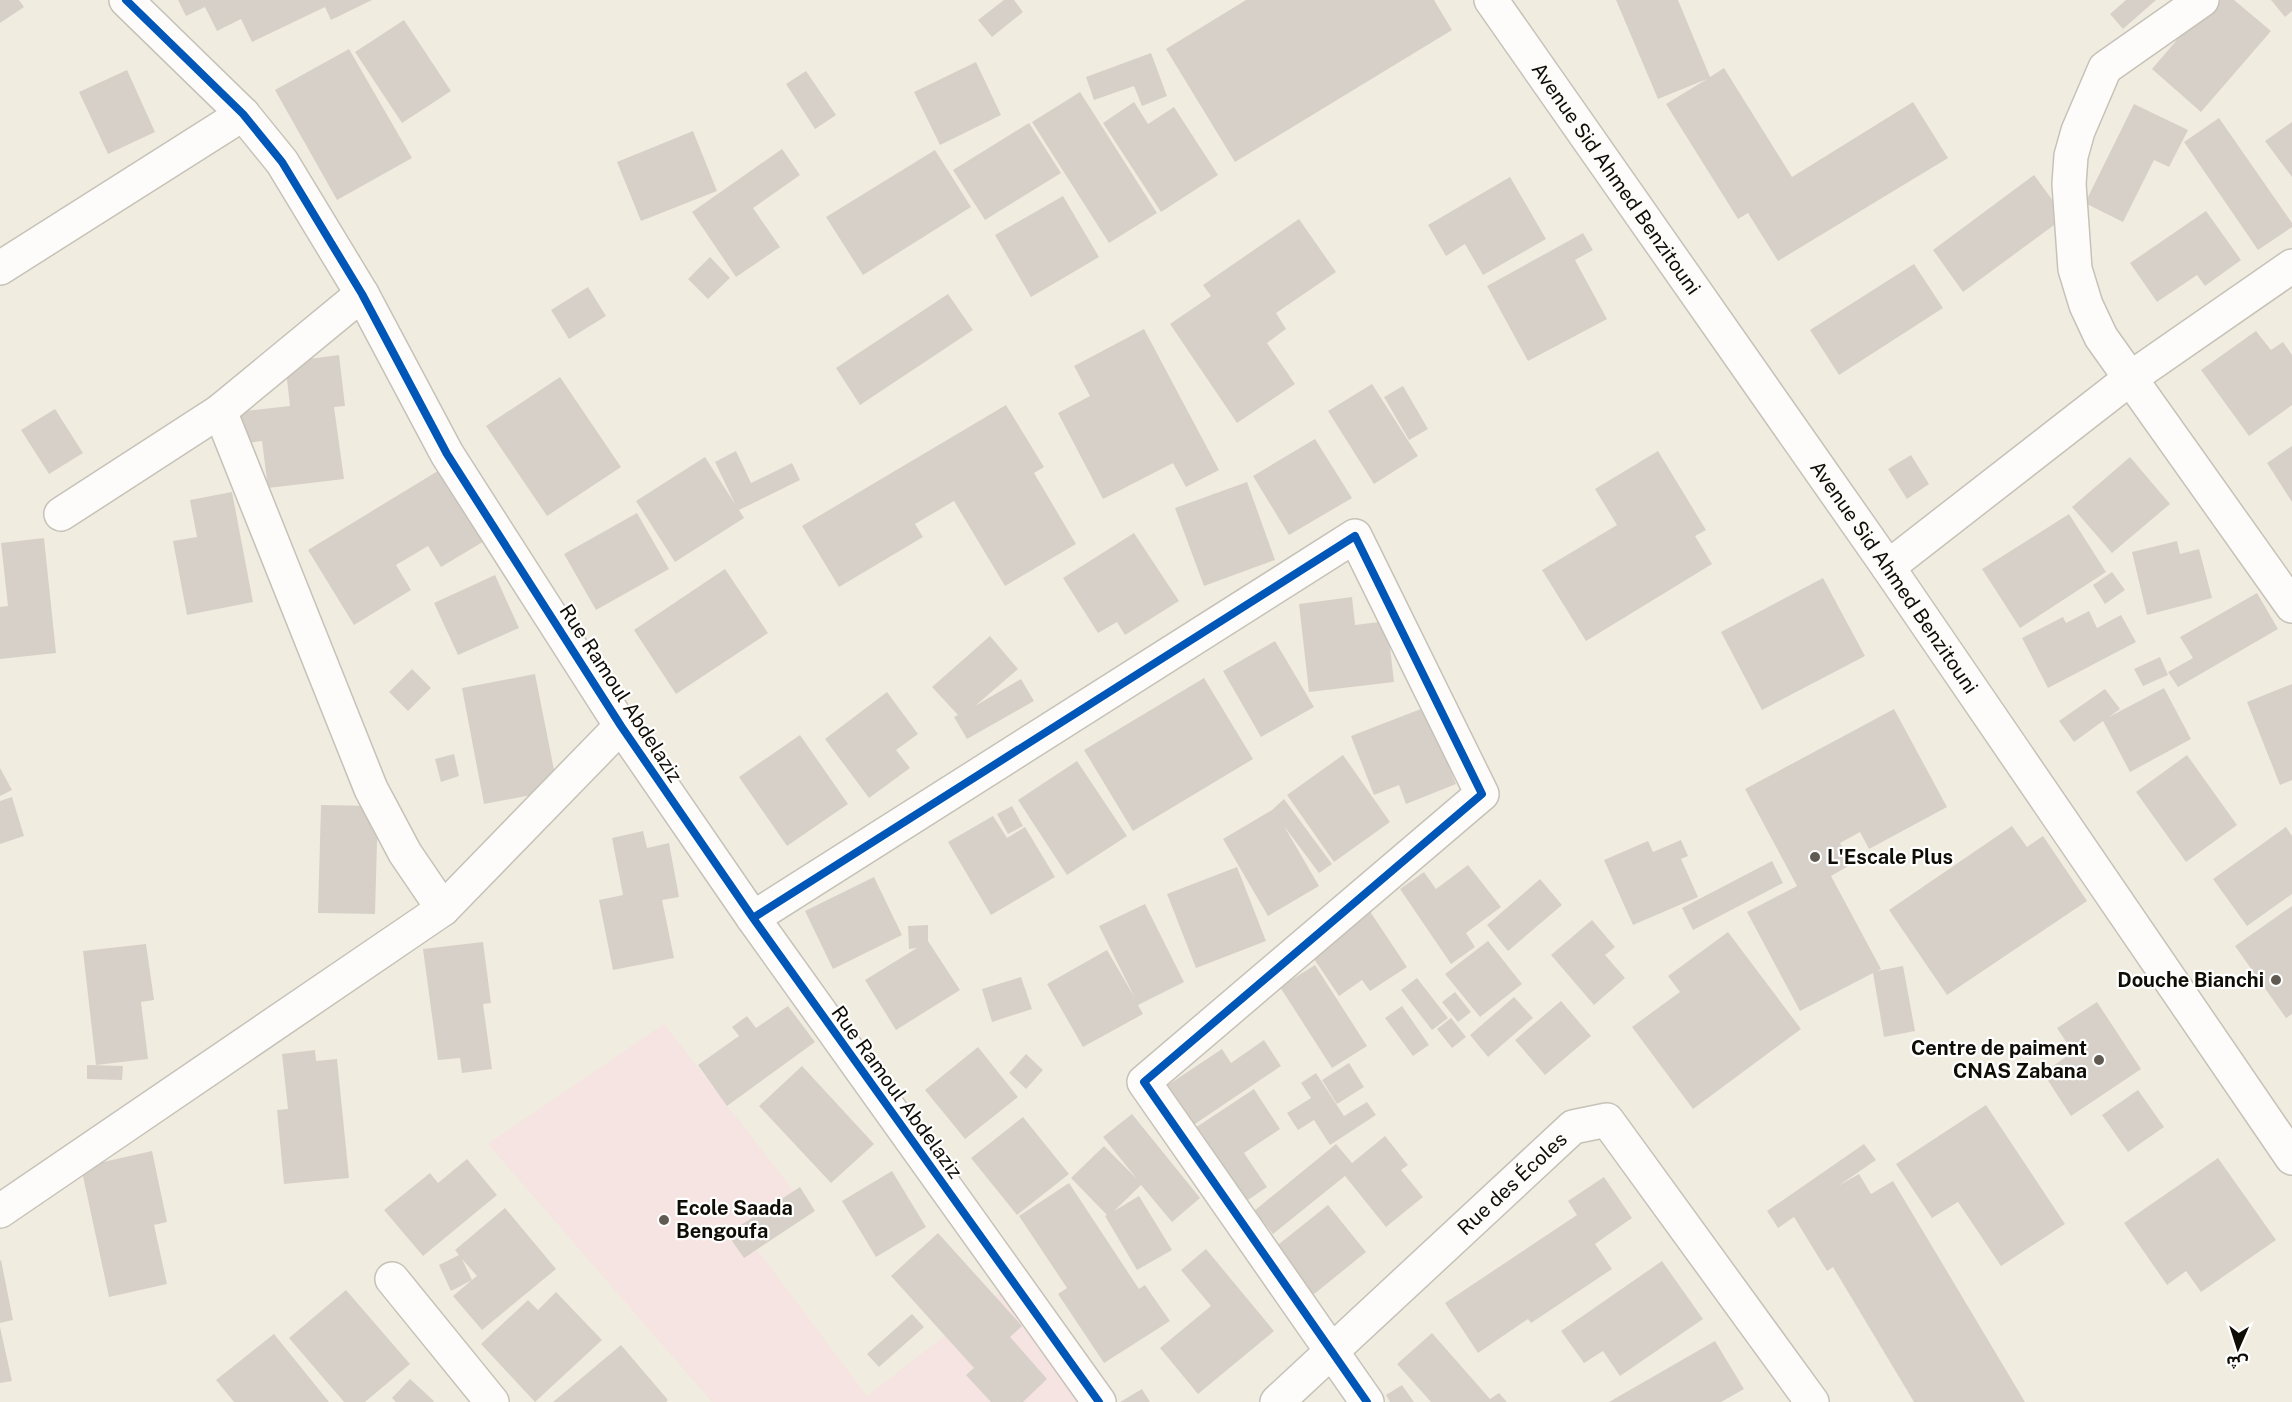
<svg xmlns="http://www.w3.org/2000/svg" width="2292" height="1402" font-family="'Public Sans','Noto Sans Arabic',sans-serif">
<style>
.education{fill:#f5e4e1}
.building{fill:#d7d0c8;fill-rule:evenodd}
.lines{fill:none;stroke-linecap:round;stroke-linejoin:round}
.minor-casing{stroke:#c6c2b8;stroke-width:36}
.major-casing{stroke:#c6c2b8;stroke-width:36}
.minor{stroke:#fdfcfa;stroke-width:33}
.major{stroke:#fdfcfa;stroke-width:33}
.cycleway-casing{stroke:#fff;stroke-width:11}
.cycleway{stroke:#0057b8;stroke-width:8}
.poi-dot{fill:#5f5b52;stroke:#fff;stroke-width:2}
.labels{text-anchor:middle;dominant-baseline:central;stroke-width:4.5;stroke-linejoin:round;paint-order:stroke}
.street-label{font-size:20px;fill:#100d06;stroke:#fff}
.poi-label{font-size:20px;font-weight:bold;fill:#100d06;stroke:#fff;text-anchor:start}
</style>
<rect width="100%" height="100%" fill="#f1ece0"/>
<path class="education" d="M 664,1024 L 800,1199 L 750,1240 L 867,1396 L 1006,1288 L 1088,1402 L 712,1402 L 488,1144 Z"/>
<path class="building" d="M 0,0 L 19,0 L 24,7 L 0,23 Z
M 178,0 L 372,0 L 331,20 L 325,7 L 252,42 L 241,19 L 217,31 L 205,7 L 186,16 Z
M 1004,0 L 1014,0 L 1023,12 L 992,37 L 978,20 Z
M 1246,0 L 1434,0 L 1452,30 L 1235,162 L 1166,49 Z
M 1616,0 L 1678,0 L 1710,77 L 1724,68 L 1792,177 L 1913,102 L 1948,158 L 1778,261 L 1748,213 L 1738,219 L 1666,104 L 1707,79 L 1658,99 Z
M 2126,0 L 2156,0 L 2123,29 L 2110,14 Z
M 2211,0 L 2234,0 L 2271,31 L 2201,112 L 2152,69 Z
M 2271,0 L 2292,0 L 2292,11 L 2285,17 Z
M 404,20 L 451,91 L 402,123 L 355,52 Z
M 349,49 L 412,158 L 337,200 L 275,90 Z
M 1151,53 L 1167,96 L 1142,106 L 1134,86 L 1094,100 L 1086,77 Z
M 976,62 L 1001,115 L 940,145 L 914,92 Z
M 127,70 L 155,132 L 108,154 L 79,92 Z
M 806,71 L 836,115 L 815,129 L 786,84 Z
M 1080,92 L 1157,213 L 1109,243 L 1032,122 Z
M 1134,102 L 1148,124 L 1174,107 L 1218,175 L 1161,212 L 1103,123 Z
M 2134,104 L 2188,130 L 2169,167 L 2154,160 L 2123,222 L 2085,203 Z
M 2219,118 L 2292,223 L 2292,227 L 2258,250 L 2184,142 Z
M 2292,122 L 2292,177 L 2265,141 Z
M 1029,123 L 1061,173 L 985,220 L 953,170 Z
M 693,131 L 717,191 L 641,221 L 617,162 Z
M 782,149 L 800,175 L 753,208 L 780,247 L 736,277 L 692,212 Z
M 935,150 L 971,207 L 863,275 L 826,217 Z
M 2034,175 L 2065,217 L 1963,292 L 1933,250 Z
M 1510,177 L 1546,239 L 1483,275 L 1465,244 L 1446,256 L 1428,225 Z
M 1063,196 L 1099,257 L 1031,297 L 995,235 Z
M 2206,211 L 2241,260 L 2205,286 L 2197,275 L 2157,302 L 2130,263 Z
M 1299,219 L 1336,272 L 1276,313 L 1286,329 L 1267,343 L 1295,384 L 1237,423 L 1170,324 L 1211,296 L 1203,285 Z
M 1583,233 L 1593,250 L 1575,260 L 1607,319 L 1528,361 L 1487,286 Z
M 710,257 L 730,278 L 708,299 L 688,279 Z
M 1914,264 L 1943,308 L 1839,375 L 1810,330 Z
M 588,287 L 606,316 L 569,339 L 551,310 Z
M 948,294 L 973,330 L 860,405 L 836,368 Z
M 1144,329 L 1219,470 L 1186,487 L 1173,463 L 1103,499 L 1058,413 L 1090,396 L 1074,366 Z
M 2256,331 L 2271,350 L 2283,342 L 2292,355 L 2292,405 L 2249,436 L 2201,370 Z
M 339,355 L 345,406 L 334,407 L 344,479 L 268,488 L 262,441 L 240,444 L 236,412 L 290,406 L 285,362 Z
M 560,377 L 621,467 L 547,516 L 486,426 Z
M 1372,384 L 1418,456 L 1374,484 L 1328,411 Z
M 1403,386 L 1428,429 L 1409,440 L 1384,397 Z
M 1006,405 L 1044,467 L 1034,473 L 1076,544 L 1005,586 L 954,501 L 915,524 L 923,537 L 839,587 L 802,526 Z
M 55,409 L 83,453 L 49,474 L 21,430 Z
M 1315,439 L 1352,498 L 1289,535 L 1253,476 Z
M 2292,446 L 2292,502 L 2267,463 Z
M 736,451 L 751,483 L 792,463 L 800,480 L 739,510 L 744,518 L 675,562 L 636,501 L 705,457 L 735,504 L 715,462 Z
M 1658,451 L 1706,530 L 1695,536 L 1712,564 L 1586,641 L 1542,570 L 1617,525 L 1595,489 Z
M 1911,455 L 1929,484 L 1907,499 L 1888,469 Z
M 2130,457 L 2170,504 L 2112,553 L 2072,507 Z
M 446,466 L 491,537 L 441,567 L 428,546 L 396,565 L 411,590 L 354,625 L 308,550 Z
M 1247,482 L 1275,560 L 1204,586 L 1175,508 Z
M 232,492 L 253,602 L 187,615 L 173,541 L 197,537 L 190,500 Z
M 637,513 L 669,569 L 596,610 L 564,554 Z
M 2069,514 L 2106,572 L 2020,628 L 1982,569 Z
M 1134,533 L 1179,601 L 1125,635 L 1117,622 L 1098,633 L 1063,578 Z
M 44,538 L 56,653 L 0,659 L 0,607 L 8,606 L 1,543 Z
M 2177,541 L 2180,554 L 2199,549 L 2212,598 L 2147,615 L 2132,552 Z
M 725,569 L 768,633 L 676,694 L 634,630 Z
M 2112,572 L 2125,590 L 2105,604 L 2093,585 Z
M 495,575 L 519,628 L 458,655 L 434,603 Z
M 1823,578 L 1865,656 L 1762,710 L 1721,632 Z
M 2257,593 L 2278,629 L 2178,687 L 2168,672 L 2193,658 L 2180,637 Z
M 1352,597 L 1355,625 L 1387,621 L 1394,682 L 1309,692 L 1299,604 Z
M 2089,611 L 2097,628 L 2121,615 L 2136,642 L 2048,688 L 2022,638 L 2063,617 L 2066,623 Z
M 990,636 L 1018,669 L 975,706 L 1021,679 L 1034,701 L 967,739 L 954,717 L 958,715 L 932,687 Z
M 1275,641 L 1314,707 L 1261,737 L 1223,671 Z
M 2160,657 L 2168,675 L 2143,686 L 2134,669 Z
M 412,669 L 431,688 L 408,711 L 389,692 Z
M 535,674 L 558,790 L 484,804 L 462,688 Z
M 1204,678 L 1253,759 L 1133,831 L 1084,750 Z
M 2292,684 L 2292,780 L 2280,785 L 2247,702 Z
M 2164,688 L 2191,739 L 2130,772 L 2103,721 L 2074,742 L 2059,721 L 2105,689 L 2120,709 L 2109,717 Z
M 887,692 L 918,734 L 896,750 L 910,768 L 869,798 L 825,739 Z
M 1426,707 L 1456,784 L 1406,804 L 1399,785 L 1374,795 L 1351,736 Z
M 1894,709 L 1947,807 L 1869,849 L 1860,832 L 1840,843 L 1852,864 L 1831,876 L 1881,969 L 1877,971 L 1903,966 L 1915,1031 L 1884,1037 L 1873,973 L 1800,1011 L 1747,912 L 1797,886 L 1745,789 Z
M 800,735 L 848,804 L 787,846 L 739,777 Z
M 454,754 L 459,776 L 441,782 L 435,759 Z
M 1343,755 L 1390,822 L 1334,862 L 1287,795 Z
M 2187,755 L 2237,825 L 2186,862 L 2136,792 Z
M 1077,761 L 1127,836 L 1067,875 L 1018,800 Z
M 0,768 L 12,790 L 0,796 Z
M 12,797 L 24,836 L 0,844 L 0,801 Z
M 1284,799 L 1332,864 L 1319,873 L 1284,826 L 1319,886 L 1268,916 L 1223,839 L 1272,810 Z
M 321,805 L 378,806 L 375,914 L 318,913 Z
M 1012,806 L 1023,826 L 1008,834 L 997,814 Z
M 993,816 L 1007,838 L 1025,827 L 1055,877 L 991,915 L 948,842 Z
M 2012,826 L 2027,847 L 2043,836 L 2087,901 L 1947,995 L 1889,910 Z
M 2286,827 L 2292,836 L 2292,894 L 2247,926 L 2213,879 Z
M 643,831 L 647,848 L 669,843 L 679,897 L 662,900 L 674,958 L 613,970 L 599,900 L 623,895 L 612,838 Z
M 1681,840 L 1688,856 L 1681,859 L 1698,897 L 1633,925 L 1604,860 L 1648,841 L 1653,852 Z
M 1772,861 L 1783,883 L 1693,930 L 1682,908 Z
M 1468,865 L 1501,907 L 1466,933 L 1475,947 L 1451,964 L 1400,889 L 1424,872 L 1436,889 Z
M 1237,867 L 1266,941 L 1196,968 L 1167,894 Z
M 874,877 L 902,935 L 833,969 L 805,911 Z
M 1540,879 L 1562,905 L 1508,951 L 1487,925 Z
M 1145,904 L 1184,982 L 1138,1005 L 1143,1014 L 1083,1047 L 1047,984 L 1107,950 L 1135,998 L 1099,926 Z
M 2292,906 L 2292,1014 L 2286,1018 L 2235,946 Z
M 1369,910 L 1407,967 L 1370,991 L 1362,980 L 1339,996 L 1308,950 Z
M 1592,920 L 1615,947 L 1605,955 L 1625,978 L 1594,1005 L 1551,955 Z
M 928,925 L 928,941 L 960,990 L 896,1030 L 865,980 L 917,948 L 909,949 L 908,926 Z
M 1728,932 L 1801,1029 L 1693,1109 L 1632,1027 L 1680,992 L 1668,976 Z
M 1488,941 L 1522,984 L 1480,1017 L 1445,974 Z
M 483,942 L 491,1003 L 483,1004 L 492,1069 L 462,1073 L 460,1058 L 438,1060 L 423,949 Z
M 146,944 L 154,1000 L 141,1002 L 148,1059 L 96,1065 L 83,951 Z
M 1315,965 L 1367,1046 L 1332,1068 L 1280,987 Z
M 1021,977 L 1032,1009 L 992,1022 L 982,989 Z
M 1417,978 L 1448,1018 L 1432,1030 L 1401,990 Z
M 1455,992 L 1471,1012 L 1458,1022 L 1442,1002 Z
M 1514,997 L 1533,1018 L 1488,1057 L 1470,1035 Z
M 1561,1001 L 1591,1036 L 1545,1075 L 1515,1040 Z
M 2097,1002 L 2141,1069 L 2071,1116 L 2043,1073 L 2073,1052 L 2057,1028 Z
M 788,1006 L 815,1042 L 727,1106 L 698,1065 L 739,1036 L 732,1027 L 747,1016 L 756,1028 Z
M 1402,1006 L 1429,1045 L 1413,1056 L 1385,1018 Z
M 1451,1018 L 1466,1037 L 1452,1048 L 1437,1029 Z
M 1264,1040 L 1281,1066 L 1192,1126 L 1165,1087 L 1222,1049 L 1231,1063 Z
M 978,1047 L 1018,1097 L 965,1139 L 925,1090 Z
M 315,1050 L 316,1061 L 337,1059 L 349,1178 L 284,1184 L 277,1110 L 288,1109 L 282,1054 Z
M 1026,1054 L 1043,1070 L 1026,1089 L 1009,1073 Z
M 1349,1063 L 1364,1087 L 1337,1104 L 1322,1080 Z
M 87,1065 L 123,1066 L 122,1080 L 87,1079 Z
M 802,1066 L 874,1144 L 831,1183 L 759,1106 Z
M 1316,1073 L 1344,1116 L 1367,1102 L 1376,1115 L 1330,1145 L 1314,1120 L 1298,1130 L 1287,1113 L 1311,1098 L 1301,1083 Z
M 1254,1089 L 1280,1129 L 1244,1153 L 1267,1187 L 1242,1204 L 1192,1130 Z
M 2138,1090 L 2164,1127 L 2128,1152 L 2102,1115 Z
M 1986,1105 L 2065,1224 L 2001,1266 L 1958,1202 L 1932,1218 L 1896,1164 Z
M 1132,1114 L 1200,1198 L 1172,1222 L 1141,1185 L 1114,1211 L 1139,1196 L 1172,1250 L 1137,1270 L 1105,1216 L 1107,1215 L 1071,1178 L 1104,1146 L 1137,1179 L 1103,1137 Z
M 1023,1117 L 1069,1174 L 1017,1215 L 971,1158 Z
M 1385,1136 L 1408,1165 L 1401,1170 L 1423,1197 L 1386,1227 L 1345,1176 L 1273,1234 L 1254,1211 L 1336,1144 L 1352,1163 Z
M 1864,1144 L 1876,1160 L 1838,1186 L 1859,1174 L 1871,1194 L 1893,1181 L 2025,1402 L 1914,1402 L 1833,1267 L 1827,1271 L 1794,1217 L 1778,1228 L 1767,1211 Z
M 152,1151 L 167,1222 L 154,1225 L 167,1284 L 109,1297 L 81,1167 Z
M 2218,1158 L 2276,1240 L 2201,1292 L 2186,1271 L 2167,1285 L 2124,1223 Z
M 467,1159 L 497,1195 L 423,1256 L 384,1210 L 430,1173 L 438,1183 Z
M 892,1171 L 926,1227 L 876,1257 L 842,1201 Z
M 1604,1177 L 1632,1218 L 1595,1244 L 1612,1269 L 1531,1323 L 1528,1319 L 1478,1353 L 1445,1303 L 1577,1215 L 1568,1201 Z
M 1069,1183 L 1139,1289 L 1145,1285 L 1170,1321 L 1104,1363 L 1058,1294 L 1067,1288 L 1019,1216 Z
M 800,1187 L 815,1211 L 744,1258 L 727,1234 Z
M 1328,1205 L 1366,1252 L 1313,1295 L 1274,1248 Z
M 505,1208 L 556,1269 L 482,1330 L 453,1296 L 472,1280 L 451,1291 L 439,1265 L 459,1255 L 455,1250 ZM 462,1259 L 477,1276 L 472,1280 Z
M 938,1233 L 1022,1326 L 1010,1337 L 1047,1379 L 1023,1402 L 991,1402 L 966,1375 L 974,1368 L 891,1276 Z
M 1206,1249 L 1274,1331 L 1198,1394 L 1160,1348 L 1211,1306 L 1181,1270 Z
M 1,1260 L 13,1320 L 0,1323 L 0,1261 Z
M 1662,1261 L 1703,1319 L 1620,1376 L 1603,1351 L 1584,1363 L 1561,1331 Z
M 346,1290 L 410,1364 L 365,1402 L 344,1402 L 289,1338 Z
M 556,1292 L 602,1340 L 535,1402 L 481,1344 L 528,1300 L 538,1310 Z
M 912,1314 L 924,1327 L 879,1367 L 867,1354 Z
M 0,1327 L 12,1381 L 0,1383 Z
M 1432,1333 L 1490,1399 L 1499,1393 L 1507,1402 L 1431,1402 L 1397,1364 Z
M 274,1334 L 329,1402 L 234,1402 L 216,1380 Z
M 1715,1341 L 1744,1389 L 1721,1402 L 1609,1402 Z
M 621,1345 L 668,1400 L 666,1402 L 553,1402 Z
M 410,1379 L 434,1401 L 433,1402 L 396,1402 L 392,1398 Z
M 1402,1385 L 1414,1402 L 1390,1402 L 1386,1395 Z
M 1142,1389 L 1150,1402 L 1120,1402 Z"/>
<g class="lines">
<defs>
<g id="minor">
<path d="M 126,0 L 243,114 L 282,162 L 362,294 L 447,454 L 621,726 L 753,918 L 1099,1402"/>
<path d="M 2202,0 L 2105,68 L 2078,131 L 2071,156 L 2069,184 L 2075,269 L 2086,305 L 2101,337 L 2292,606"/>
<path d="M 0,268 L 243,114"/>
<path d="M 220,411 L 371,789 L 405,853 L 443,909"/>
<path d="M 61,514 L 220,411 L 362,294"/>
<path d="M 1888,567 L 2132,377 L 2292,266"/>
<path d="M 753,918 L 1355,536 L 1482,794 L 1144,1082 L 1367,1402"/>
<path d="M 0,1211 L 443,909 L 621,726"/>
<path d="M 392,1279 L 492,1402"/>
<path id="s1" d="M 1277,1402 L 1573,1127 L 1607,1120 L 1812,1402"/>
</g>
<g id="major">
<path id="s2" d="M 1491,0 L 1888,567 L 2292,1158"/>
</g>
</defs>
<use href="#minor" class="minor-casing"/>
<use href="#major" class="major-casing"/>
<use href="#minor" class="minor"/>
<use href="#major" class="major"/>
<defs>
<path id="cycleway" d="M 126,0 L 243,114 L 282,162 L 362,294 L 447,454 L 621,726 L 753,918 L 1099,1402
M 753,918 L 1355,536 L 1482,794 L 1144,1082 L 1367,1402"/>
</defs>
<use href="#cycleway" class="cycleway-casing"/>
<use href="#cycleway" class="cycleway"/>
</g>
<g class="poi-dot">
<circle cx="1815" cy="857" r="6"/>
<circle cx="2276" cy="980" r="6"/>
<circle cx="2099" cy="1060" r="6"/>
<circle cx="664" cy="1220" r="6"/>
</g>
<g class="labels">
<g class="street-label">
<text stroke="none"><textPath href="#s2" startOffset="218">Avenue Sid Ahmed Benzitouni</textPath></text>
<text stroke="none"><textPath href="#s2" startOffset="704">Avenue Sid Ahmed Benzitouni</textPath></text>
<text transform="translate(621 693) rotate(57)">Rue Ramoul Abdelaziz</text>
<text transform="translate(897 1092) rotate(54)">Rue Ramoul Abdelaziz</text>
<text stroke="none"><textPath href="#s1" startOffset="321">Rue des Écoles</textPath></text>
</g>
<g class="poi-label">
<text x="1827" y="857">L'Escale Plus</text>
<text x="2264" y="980" text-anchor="end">Douche Bianchi</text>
<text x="2087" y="1048" text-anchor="end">Centre de paiment<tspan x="2087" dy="23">CNAS Zabana</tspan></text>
<text x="676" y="1208">Ecole Saada<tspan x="676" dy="23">Bengoufa</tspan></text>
</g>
</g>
<g transform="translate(2238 1348) rotate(183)" stroke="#ffffff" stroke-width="4.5" paint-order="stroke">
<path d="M0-4.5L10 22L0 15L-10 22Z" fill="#100d06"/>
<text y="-9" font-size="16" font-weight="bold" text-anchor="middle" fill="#100d06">ش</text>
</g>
</svg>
